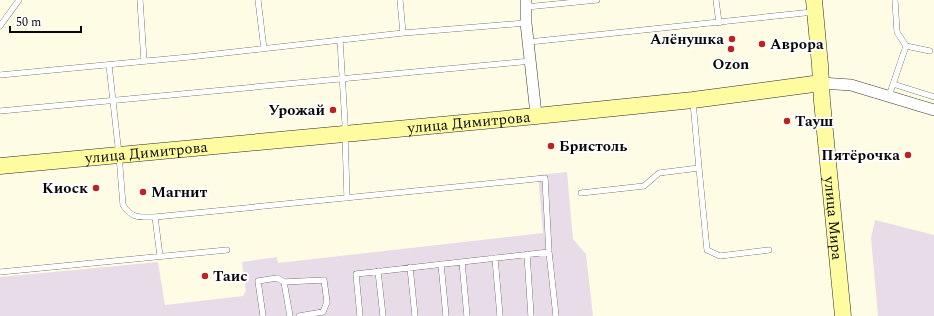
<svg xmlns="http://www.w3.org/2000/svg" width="934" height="316" font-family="Spectral,serif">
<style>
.industrial{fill:#e9dce9}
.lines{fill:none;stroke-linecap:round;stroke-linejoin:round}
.lane-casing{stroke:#3c3c3c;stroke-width:6}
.street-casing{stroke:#3c3c3c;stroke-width:12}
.secondary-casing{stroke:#2b2b2b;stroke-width:17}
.lane{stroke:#fff;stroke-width:5.5}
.street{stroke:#fff;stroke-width:11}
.secondary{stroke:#fffba1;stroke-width:16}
.poi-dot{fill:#bc221f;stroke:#fff;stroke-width:1.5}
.labels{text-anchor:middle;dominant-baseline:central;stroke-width:4;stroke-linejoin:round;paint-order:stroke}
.poi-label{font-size:15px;font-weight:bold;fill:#090909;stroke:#fff;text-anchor:start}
.street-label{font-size:15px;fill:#090909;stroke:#fff}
</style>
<rect width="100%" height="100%" fill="#fffce6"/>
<path class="industrial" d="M 567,172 L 573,239 L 586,254 L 593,316 L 0,316 L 0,277 L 158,262 L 165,305 L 243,296 L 246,291 L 242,262 L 277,257 L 278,263 L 543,233 L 538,175 Z
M 875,220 L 934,235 L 934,316 L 878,316 L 871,238 Z"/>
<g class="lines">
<defs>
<path id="lane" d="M 140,0 L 144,61
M 258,0 L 264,49
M 400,0 L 403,33
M 716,0 L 719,23
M 895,0 L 897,32 L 906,46 L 930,51
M 526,7 L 597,0
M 0,26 L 19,0
M 340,40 L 345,123 L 345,134 L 347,198
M 529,42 L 813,12
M 109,65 L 119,155 L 123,205 C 132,219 140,217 155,217 L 545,178 L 549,252 L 556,316
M 0,75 L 189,57 L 403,33 L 526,23
M 893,84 L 934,97
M 889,96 L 906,46
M 693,102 L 699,168 L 707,250 L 720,256 L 769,250
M 0,111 L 531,61
M 581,193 L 644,186 L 659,173 L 699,168
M 155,217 L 160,256
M 527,254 L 531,316
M 495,258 L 500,316
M 462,262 L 467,316
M 441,264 L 446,316
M 410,267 L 415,316
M 378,271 L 383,316
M 0,272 L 227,250
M 284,282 L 290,316
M 263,316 L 258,281 L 277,278 L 284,282 L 324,280 L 327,302 L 323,312 L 299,316
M 360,316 L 356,274 L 549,252"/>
<path id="street" d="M 526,0 L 526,23 L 535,105 L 536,116
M 821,83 L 851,85 L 934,110"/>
<g id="secondary">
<path id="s1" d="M 814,0 L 820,65 L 822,101 L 843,316"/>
<path id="s2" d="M 0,166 L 119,155 L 536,116 L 693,100 L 821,83"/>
</g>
</defs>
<use href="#lane" class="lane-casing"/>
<use href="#street" class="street-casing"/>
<use href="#secondary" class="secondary-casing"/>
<use href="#lane" class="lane"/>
<use href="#street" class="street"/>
<use href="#secondary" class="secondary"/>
</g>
<g class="poi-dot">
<circle cx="732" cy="39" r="4"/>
<circle cx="762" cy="44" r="4"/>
<circle cx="731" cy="49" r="4"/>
<circle cx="333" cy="110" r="4"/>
<circle cx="787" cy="121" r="4"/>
<circle cx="551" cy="146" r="4"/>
<circle cx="908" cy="155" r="4"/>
<circle cx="96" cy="188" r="4"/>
<circle cx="143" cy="192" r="4"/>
<circle cx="205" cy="276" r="4"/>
</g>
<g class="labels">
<g class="poi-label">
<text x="724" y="39" text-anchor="end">Алёнушка</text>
<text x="770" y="44">Аврора</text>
<text x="731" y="64" text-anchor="middle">Ozon</text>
<text x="325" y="110" text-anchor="end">Урожай</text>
<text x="795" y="121">Тауш</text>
<text x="559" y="146">Бристоль</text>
<text x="900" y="155" text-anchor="end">Пятёрочка</text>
<text x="88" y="188" text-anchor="end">Киоск</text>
<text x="151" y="192">Магнит</text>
<text x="213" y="276">Таис</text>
</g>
<g class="street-label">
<text stroke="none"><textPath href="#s2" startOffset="471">улица Димитрова</textPath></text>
<text stroke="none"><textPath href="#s2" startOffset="147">улица Димитрова</textPath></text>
<text stroke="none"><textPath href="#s1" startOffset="219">улица Мира</textPath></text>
</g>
</g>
<path d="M10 26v6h71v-6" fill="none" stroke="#090909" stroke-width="2"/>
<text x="16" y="26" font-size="12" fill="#090909" stroke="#ffffff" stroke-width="3" paint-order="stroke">50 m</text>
</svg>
